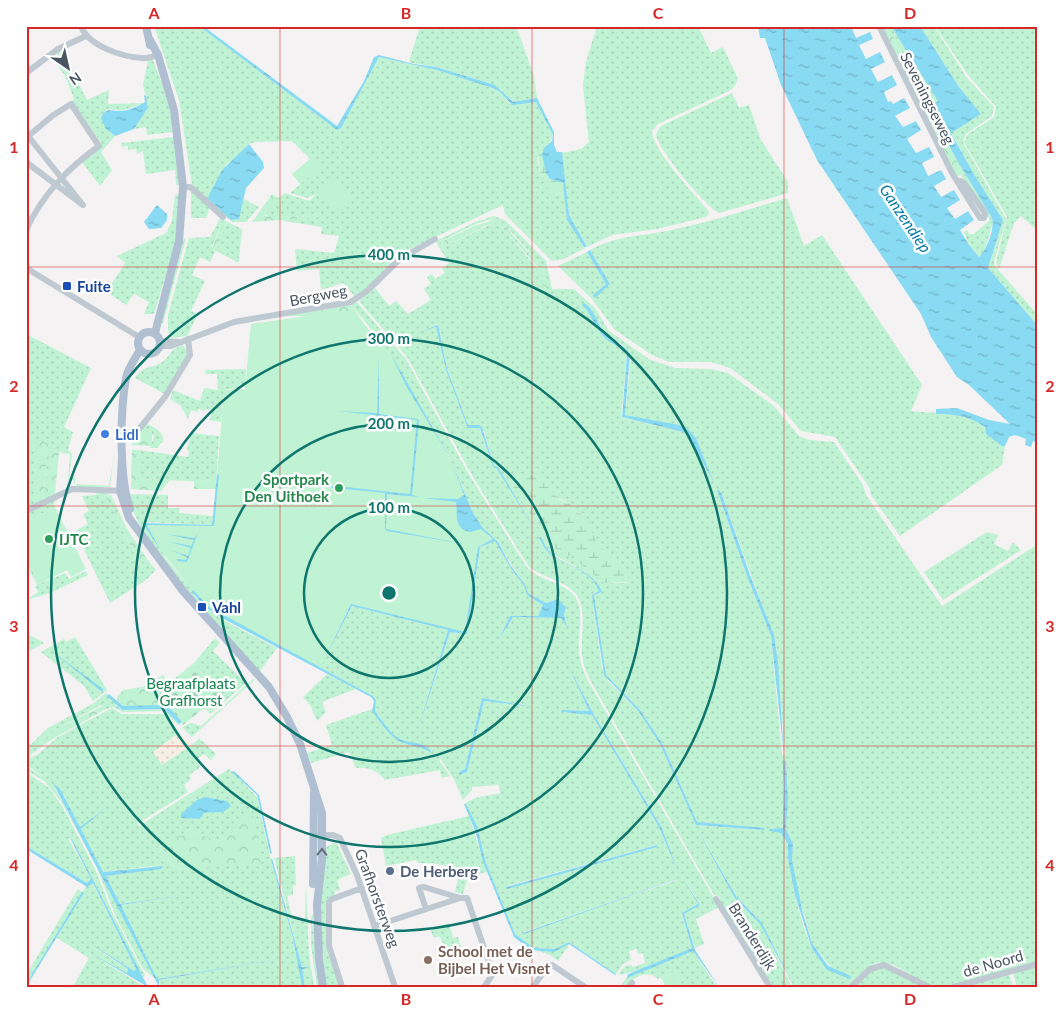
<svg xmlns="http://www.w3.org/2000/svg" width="1064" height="1013" font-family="Lato,sans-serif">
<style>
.green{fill:url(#green-dots);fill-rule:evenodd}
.forest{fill:url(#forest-crowns)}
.wetland{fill:url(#wetland-marsh)}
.sand{fill:url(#sand-dots)}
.cemetery{fill:url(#cemetery-stones)}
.pitch{fill:#bff3d4}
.water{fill:url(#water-ripples)}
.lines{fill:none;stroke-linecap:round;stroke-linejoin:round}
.minor{stroke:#bfc9d2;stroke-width:6}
.major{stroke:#b0c0d2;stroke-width:8}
.oneway{stroke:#62707d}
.grid{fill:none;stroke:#d62828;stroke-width:1;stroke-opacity:0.55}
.ring{fill:none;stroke:#0f766e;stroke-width:2.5}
.transit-dot{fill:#1a4fb4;stroke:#fff;stroke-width:2}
.shop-dot{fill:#3f7fe0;stroke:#fff;stroke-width:2}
.leisure-dot{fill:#2e9e5b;stroke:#fff;stroke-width:2}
.service-dot{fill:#5c6f8a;stroke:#fff;stroke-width:2}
.education-dot{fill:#8d6e63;stroke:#fff;stroke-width:2}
.labels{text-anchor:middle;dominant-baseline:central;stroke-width:5;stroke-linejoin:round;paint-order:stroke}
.street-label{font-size:15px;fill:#485561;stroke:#fff}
.transit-label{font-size:15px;font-weight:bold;fill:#164399;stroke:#fff;text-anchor:start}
.shop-label{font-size:15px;font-weight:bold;fill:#366cbe;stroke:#fff;text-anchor:start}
.leisure-label{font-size:15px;font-weight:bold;fill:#27864d;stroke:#fff;text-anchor:end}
.park-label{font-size:15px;fill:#11844d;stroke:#fff}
.service-label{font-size:15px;font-weight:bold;fill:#4e5e75;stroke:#fff;text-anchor:start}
.education-label{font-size:15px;font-weight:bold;fill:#785e54;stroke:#fff;text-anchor:start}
.water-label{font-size:16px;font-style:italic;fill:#047ca1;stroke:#fff}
.centre{fill:#0f766e;stroke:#fff;stroke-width:2.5}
.ring-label{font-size:15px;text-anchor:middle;font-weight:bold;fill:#0f766e;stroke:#fff;stroke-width:5;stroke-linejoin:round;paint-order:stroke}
.neatline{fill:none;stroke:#d62828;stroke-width:2}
.grid-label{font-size:16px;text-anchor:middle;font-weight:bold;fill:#d62828}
</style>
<defs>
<pattern id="green-dots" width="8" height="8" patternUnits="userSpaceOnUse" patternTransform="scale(1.25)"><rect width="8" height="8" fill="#bff3d4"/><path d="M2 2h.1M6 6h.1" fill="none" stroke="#a6d2b9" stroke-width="1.8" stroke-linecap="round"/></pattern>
<pattern id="forest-crowns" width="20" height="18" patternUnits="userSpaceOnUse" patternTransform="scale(1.25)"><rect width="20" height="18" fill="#bff3d4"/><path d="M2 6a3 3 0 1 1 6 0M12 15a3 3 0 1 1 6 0" fill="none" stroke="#a6d2b9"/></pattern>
<pattern id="wetland-marsh" width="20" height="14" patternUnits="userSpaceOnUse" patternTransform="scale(1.25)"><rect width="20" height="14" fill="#bff3d4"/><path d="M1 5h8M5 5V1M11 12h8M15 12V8" fill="none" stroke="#a6d2b9"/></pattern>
<pattern id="sand-dots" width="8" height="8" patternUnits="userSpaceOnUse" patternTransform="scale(1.25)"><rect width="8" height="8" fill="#f5f0e3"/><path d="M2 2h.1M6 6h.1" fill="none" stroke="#d4d0c5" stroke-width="1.8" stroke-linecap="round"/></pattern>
<pattern id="cemetery-stones" width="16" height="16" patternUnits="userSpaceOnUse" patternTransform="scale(1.25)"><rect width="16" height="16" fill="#bff3d4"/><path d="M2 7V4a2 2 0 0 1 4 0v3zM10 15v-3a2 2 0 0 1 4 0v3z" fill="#a6d2b9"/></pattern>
<pattern id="water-ripples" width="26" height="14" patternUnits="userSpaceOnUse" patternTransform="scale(1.25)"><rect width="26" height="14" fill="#89daf3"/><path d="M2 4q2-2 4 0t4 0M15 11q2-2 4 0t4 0" fill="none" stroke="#72b4c8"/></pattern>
</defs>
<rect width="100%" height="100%" fill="#f4f2f2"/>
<path class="green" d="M 154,26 L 199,26 L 337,130 L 341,128 L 379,57 L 437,70 L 492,88 L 499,91 L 510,104 L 536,102 L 553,135 L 550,142 L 540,147 L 537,158 L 541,176 L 546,178 L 549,193 L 565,194 L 567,220 L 585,248 L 564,259 L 552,261 L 505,214 L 503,205 L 408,250 L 356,298 L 343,283 L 321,290 L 319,269 L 297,271 L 295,249 L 334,253 L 339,236 L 321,234 L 322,227 L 279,220 L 324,217 L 323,215 L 269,217 L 264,214 L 276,197 L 278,198 L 285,193 L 309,201 L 316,194 L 307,198 L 290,193 L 319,168 L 292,141 L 255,142 L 247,145 L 242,153 L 227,164 L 213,186 L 239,216 L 244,199 L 259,207 L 246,222 L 232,222 L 192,185 L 179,100 Z
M 420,26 L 516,26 L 534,76 L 537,98 L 513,102 L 495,85 L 436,67 L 412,63 L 409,62 Z
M 597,26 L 698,26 L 711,53 L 723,47 L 738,79 L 734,87 L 729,91 L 658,124 L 652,131 C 653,151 693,193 707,209 L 709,213 L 706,217 L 657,229 L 612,235 L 587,247 L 569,215 L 562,153 L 581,149 L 589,142 L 583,86 L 586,62 Z
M 888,26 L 891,26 L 939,102 L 930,108 Z
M 920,26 L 934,26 L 967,78 L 994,107 L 992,116 L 966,134 L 963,142 L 1006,219 L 994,262 L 995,266 L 1038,315 L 1038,326 L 988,268 L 1003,220 L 975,176 L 951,132 L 981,114 L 959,87 Z
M 935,26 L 1038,26 L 1038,231 L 1021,216 L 1014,223 L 999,269 L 996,262 L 1007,217 L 964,142 L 968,134 L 994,117 L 996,107 L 968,75 Z
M 62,50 L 87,100 L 109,90 L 108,104 L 145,103 L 121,111 L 110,109 L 106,110 L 109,132 L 115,136 L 101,152 L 112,170 L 100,186 L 82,162 L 102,144 L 72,101 L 74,99 L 65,76 L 54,60 L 59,57 L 56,53 Z
M 152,58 L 169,101 L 173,132 L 147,135 L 146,127 L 134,129 L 148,108 L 143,85 L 148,61 Z
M 732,93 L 739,108 L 749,105 L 761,140 L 788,182 L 788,193 L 719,213 C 703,204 660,152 656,135 L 659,128 L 663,125 Z
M 174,137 L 179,185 L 176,185 L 175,170 L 146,174 L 143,151 L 137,154 L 136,149 L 128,150 L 128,146 L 122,147 L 121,143 Z
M 191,190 L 210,207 L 206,218 L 191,218 Z
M 180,194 L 176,242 L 154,314 L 144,314 L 149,302 L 134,294 L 126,305 L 107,292 L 125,263 L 117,256 L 166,233 L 172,221 L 175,195 Z
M 787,198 L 804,246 L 822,235 L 922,385 L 911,411 C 933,414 971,410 986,429 L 986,434 L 1005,446 L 1002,465 L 900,536 L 871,495 L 869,487 L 835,437 L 801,431 L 778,404 L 730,368 L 711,362 L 669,362 L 652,355 L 615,330 L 592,299 L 558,266 L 587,252 L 606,284 L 594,295 L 610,284 L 590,250 C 619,234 644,237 675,229 C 713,221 750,209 787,198 Z
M 494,216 L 506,221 L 546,261 L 552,289 L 574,289 L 595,308 L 609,331 L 649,359 L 675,368 L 711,369 L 728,373 L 774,406 L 799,436 L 809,440 L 834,442 L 863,485 L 866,495 L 942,606 L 1038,544 L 1038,962 C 1011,969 963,989 937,987 C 916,985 898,959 877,963 C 864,966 858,982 847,987 L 794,987 L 770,939 L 757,917 L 736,896 L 699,830 L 734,897 L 760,923 L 792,987 L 773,987 C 767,973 749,956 748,944 L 721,905 L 719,896 L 714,895 L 590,680 C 586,672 583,664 582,655 C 580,636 588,610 576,594 C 565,580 543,578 529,567 L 473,477 L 407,357 L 359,301 L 375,288 L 389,306 L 396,301 L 408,314 L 431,300 L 424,289 L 431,284 L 427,277 L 432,274 L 435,279 L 445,273 L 442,268 L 449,263 L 440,249 L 493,223 L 498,223 L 538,269 L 539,264 C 530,254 507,223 495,220 C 482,218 449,238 437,244 L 436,241 L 475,222 ZM 585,303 L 607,336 L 623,345 L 631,356 L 625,415 L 689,430 L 696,438 L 715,485 L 687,433 L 624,418 L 621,416 L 627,355 L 621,348 L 603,336 L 590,313 L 583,306 ZM 438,325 L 447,369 L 468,425 L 478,425 L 484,431 L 494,466 L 498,467 L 536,532 L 497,469 L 493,467 L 480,428 L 467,426 L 446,370 L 436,327 L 416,332 ZM 539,475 L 554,496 L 570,504 L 575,511 L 583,514 L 597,544 L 627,583 L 604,583 L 571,557 L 557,550 L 542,533 L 509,478 ZM 717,490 L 722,495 L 776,644 L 785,754 L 782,755 L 771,636 L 747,576 ZM 539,538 C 543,543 546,550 552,553 C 570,566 590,570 602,592 L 594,595 L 606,675 L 640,710 L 662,743 L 697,822 L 764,829 L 762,830 L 696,825 L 660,744 L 639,712 L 608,681 L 602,668 L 592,594 L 600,591 C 591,570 563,565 547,551 C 544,548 541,542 539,538 ZM 783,760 L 786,761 L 788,783 L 786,829 L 793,844 L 792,860 L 797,891 L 812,943 L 832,969 L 827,970 L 812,949 L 803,925 L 795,895 L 787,841 L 781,833 L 769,829 L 783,828 Z
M 221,217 L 223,219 L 212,247 L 215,252 L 210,262 L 200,257 L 192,275 L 205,281 L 191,311 L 198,314 L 187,336 L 171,338 L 168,331 L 168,315 L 189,238 L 210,237 Z
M 992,218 L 993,222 L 984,252 L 979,257 L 969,245 L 964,232 L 967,230 L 969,234 L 974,234 Z
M 227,222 L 242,229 L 239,259 L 217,247 Z
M 186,238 L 163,323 L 160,322 L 182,240 Z
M 357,302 L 406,359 L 468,473 L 526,566 C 539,581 560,581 573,594 C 586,609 577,634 579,651 C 580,662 583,671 588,681 L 719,907 L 696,919 L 704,944 L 695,948 L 684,914 L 700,905 L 685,879 L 698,905 L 682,913 L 692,948 L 642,969 L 620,975 L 619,973 L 625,966 L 631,965 L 632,967 L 645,963 L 643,953 L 638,954 L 637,949 L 629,951 L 631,960 L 623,964 L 616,974 L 569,942 L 555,949 L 534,948 L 515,934 L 486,863 L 477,826 L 465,803 L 475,798 L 500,793 L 499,785 L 472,787 L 472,790 L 463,800 L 455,781 L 440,758 L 439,760 L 450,776 L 441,778 L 440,770 L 385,780 C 377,770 368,767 356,768 L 349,752 L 311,763 L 307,753 L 332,745 L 326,725 L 372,709 L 396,739 L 433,752 C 420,742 411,746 399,739 C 389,733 382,720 375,711 L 376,700 L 373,696 L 209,607 L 192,591 C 202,614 254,635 277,648 L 260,671 C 218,626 141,553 128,494 L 168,495 L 168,508 L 180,508 L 179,513 L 213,516 L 212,525 L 143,522 L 161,550 L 147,524 L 213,526 L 218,476 L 222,476 L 221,486 L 226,497 L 213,532 L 205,533 L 199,538 L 186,570 L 188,579 L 213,603 L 241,620 L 322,653 L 325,651 L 349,599 L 454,620 L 461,616 L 464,612 L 472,543 C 469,538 466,540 462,538 C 455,535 453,528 449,523 C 435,510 413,520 424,487 C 429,482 440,479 442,472 C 445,463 421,411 412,405 C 403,399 390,400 384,391 L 384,358 L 379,355 C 384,339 361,318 351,305 ZM 391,355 L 450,458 L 472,511 L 481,526 L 498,542 L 529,594 L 546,603 L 558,599 L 566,607 L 564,615 L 567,627 L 561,618 L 513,617 L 498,641 L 510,616 L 538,616 L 543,605 L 527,595 L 524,586 L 510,567 L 495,541 L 480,547 L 467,634 L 450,632 L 416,736 L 448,630 L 352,606 L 323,662 L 351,604 L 436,625 L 441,618 L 459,619 L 469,611 L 473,578 L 469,575 L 476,539 L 488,534 L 481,529 L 470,532 C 456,529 454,517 457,505 L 454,501 L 435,499 L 423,505 L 423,497 L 458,499 L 464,495 L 453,466 L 441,463 L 433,442 L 435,439 L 439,439 L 406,386 ZM 166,530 L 186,531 L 185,536 L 193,532 L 199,534 L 186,563 L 174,558 L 170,561 L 189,587 L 164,556 L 165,554 L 169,557 L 169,555 L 163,533 ZM 274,635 L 320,654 L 322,658 L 317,660 L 273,638 ZM 568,665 L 594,715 L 662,828 L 679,874 L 659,827 L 592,715 L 561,712 L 562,710 L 589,711 ZM 482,698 L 534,707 L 484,701 L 467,772 L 459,775 L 459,772 L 465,769 ZM 656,845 L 657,847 L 507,888 L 507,886 ZM 676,879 L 677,880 L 523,933 L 524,932 Z
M 26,334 L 91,368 L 64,427 L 73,432 L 68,450 L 62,450 L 59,453 L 53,451 L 46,499 L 26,508 L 26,447 L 38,447 L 34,485 L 43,501 L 48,447 L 51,444 L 26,441 Z
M 183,345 L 188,353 L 165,394 L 135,378 C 143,365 151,369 162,362 C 173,355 165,352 183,345 Z
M 246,369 L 245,387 L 224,390 L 221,422 L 209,420 L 212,411 L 206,409 L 204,411 L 198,409 L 197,412 L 191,410 L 188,419 L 180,405 L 170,399 L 173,390 L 200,401 L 204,388 L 218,390 L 217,374 L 205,374 L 206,370 Z
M 147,424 C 155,428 163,430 163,441 L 157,448 L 150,448 L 154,437 L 144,426 Z
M 191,433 L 219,436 L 216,482 L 138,479 L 139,450 L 188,457 L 189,451 L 187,450 Z
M 97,491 L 110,494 L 106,496 L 139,563 L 147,559 L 156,570 L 146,580 L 110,603 L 75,531 L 88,524 L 83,514 L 89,511 L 82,496 L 96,495 Z
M 57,498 L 58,500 L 53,503 L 55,507 L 26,521 L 26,513 Z
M 987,532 L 998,535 L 994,544 L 1008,551 L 1013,542 L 1021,550 L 943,600 L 924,572 Z
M 26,558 L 39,584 L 65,573 L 69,579 L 86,571 L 88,575 L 50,593 L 26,600 L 38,592 L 35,586 L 37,585 L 26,563 Z
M 26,630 L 28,631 L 26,633 L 44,643 L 26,653 Z
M 75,637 L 107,690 L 93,701 L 84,686 L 41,652 L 64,639 L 66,642 Z
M 215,638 L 220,643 L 213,651 L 246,683 L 210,714 L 208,712 L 225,697 L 194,663 Z
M 327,674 L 356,689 L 322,702 L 326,712 L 317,721 L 310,705 L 303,697 Z
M 163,675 L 168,682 L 170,682 L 158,692 L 152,688 L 123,690 L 143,687 Z
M 253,679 L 255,679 L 192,737 L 182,727 L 191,723 L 201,726 Z
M 106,693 L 121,710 L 164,709 L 179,724 L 183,725 L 178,725 L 163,711 L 123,712 L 113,707 L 104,710 L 101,705 L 55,730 L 26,755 L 26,749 L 48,728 L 94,703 Z
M 112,708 L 122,714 L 166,714 L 179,733 L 154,752 L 193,744 L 199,738 L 216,754 L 211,760 L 204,754 L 196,760 L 201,767 L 189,775 L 191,779 L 184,785 L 188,792 L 137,824 L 139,826 L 178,801 L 179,803 L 232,771 L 257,797 L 271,860 L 293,937 L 302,987 L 161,987 L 159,980 L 285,958 L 157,979 L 121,905 L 185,895 L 120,904 L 106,876 L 162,865 L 103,872 L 81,829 L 106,808 L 80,827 L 60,789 L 53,784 L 156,979 L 143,969 L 116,917 L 97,868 L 61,801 L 44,781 L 26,770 L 26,767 L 46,778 L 26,765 L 26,760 L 38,754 L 58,737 ZM 205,797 L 227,801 L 212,813 L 203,813 L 200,819 L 192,819 L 181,814 ZM 251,809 L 262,861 L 181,870 L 173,866 L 156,849 L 191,831 L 218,841 C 232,838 242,820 251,809 Z
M 26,772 L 48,787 L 61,804 L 95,869 L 112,912 L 145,976 L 143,977 L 139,971 L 71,838 L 68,838 L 91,879 L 87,883 L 26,846 Z
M 469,816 L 487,872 L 468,876 L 463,894 L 455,892 L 460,870 L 437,864 L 418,863 L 416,860 L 386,866 L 381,838 L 387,835 Z
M 336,842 L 351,874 L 337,880 L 340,890 L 334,891 L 335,895 L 327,899 L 326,947 L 340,987 L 326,987 L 320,925 L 322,925 L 322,917 L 320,917 L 323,849 Z
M 295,856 L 296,885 L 293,886 L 293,895 L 287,896 L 292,918 L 305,918 L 306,885 L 309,955 L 314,987 L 305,987 L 302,970 L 308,967 L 302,968 L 274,858 Z
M 92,882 L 136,969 L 134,971 L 87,943 L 128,969 L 126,973 L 83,949 L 145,987 L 73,987 L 89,958 L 57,938 L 86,886 Z
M 78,889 L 82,892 L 26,984 L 26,975 Z
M 314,912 L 312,925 L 314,925 L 320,987 L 317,987 L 311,945 L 311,918 Z
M 449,923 L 453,938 L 458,937 L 461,947 L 448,952 L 439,936 L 434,938 L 430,929 Z
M 566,945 L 569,945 L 558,961 L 550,955 L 536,950 L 554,952 Z
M 693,951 L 717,987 L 683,987 L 676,971 L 658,979 C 649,969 634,976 627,986 L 620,987 L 627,977 Z
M 883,967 L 924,987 L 854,987 L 866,974 Z
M 1038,967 L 1038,987 L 1017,987 L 1013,973 Z
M 1009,974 L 1013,987 L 963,987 Z"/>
<path class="forest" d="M 880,26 L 888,26 L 955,157 L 992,218 L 990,220 L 961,175 L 956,176 Z
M 272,194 L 276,197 L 276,200 L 265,212 L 265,216 L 323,215 L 324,217 L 252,222 Z
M 223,219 L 227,222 L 217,247 L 239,259 L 239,263 L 212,249 Z
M 494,220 L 502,223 L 539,264 L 544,272 L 547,289 L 543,287 L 537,266 L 498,223 L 487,225 L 440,249 L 437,244 L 474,226 Z
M 351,305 L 371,334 L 330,317 L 285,316 Z
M 144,426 L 152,432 L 152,446 L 132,445 L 133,440 Z
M 26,441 L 51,443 L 50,448 L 48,448 L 43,501 L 36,501 L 34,485 L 38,448 L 26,447 Z
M 62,450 L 68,450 L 72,454 L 69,478 L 75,478 L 75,484 L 109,486 L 114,455 L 110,487 L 78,487 L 74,483 L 74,480 L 68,480 L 70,454 L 61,453 Z
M 132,450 L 139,450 L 138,479 L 170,480 L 161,491 L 131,489 Z
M 53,451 L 59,453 L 55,494 L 46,499 L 44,496 L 51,453 Z
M 194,481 L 216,482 L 216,489 L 194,489 Z
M 111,495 L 127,529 L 147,559 L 139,563 L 106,496 Z
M 152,688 L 158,692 L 168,706 L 123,706 L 117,702 L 117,697 L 123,690 Z
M 102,706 L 104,710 L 51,740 L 26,758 L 26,755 L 55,730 Z
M 229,769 L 231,772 L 179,803 L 178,801 Z
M 251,809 L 263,862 L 181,870 L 173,866 L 155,849 L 191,831 L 218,841 C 232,838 242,820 251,809 Z"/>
<path class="wetland" d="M 548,142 L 550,142 C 539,154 543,165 550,179 L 563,183 L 565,194 L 549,193 L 546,178 L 541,176 L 537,150 Z
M 539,475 L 559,500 L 570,504 L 575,511 L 586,516 L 597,544 L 628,574 L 629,582 L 604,583 L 571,557 L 557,550 L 542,533 L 509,480 L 511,476 Z"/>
<path class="sand" d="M 179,733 L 193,744 L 162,765 L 153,752 Z"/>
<path class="cemetery" d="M 194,663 L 226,697 L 208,712 L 204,708 L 183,725 L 158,692 Z"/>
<path class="pitch" d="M 311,158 L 320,168 L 300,184 L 292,174 Z
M 329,179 L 356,197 L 343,212 L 315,193 Z
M 308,316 L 359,318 L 396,362 L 404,381 L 451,460 L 471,517 L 494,539 L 479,547 L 466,633 L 353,605 L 350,606 L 320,669 L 215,612 L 199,599 L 160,549 L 144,524 L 213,525 L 224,390 L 245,389 L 251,324 Z
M 55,507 L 86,569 L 71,577 L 67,570 L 39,584 L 26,558 L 26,521 Z
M 676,971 L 683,987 L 666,987 L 661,978 Z"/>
<path class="water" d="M 199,26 L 203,26 L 337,126 L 364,81 L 374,57 L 379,55 L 414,64 L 436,67 L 495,85 L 513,102 L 537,98 L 554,132 L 554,145 L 557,152 L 562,152 L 569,215 L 587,247 L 584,247 L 567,220 L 563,183 L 550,179 L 546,173 L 542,155 L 544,148 L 552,141 L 553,135 L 536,102 L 512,105 L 499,91 L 492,88 L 437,70 L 379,57 L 341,128 L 337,130 Z
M 758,26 L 851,26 L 856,38 L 870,32 L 873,39 L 859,45 L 866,59 L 880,52 L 885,62 L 871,69 L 878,82 L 892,75 L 897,85 L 884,92 L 888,102 L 891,101 L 893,104 L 904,98 L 910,108 L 895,116 L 903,127 L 916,121 L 921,130 L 907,139 L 916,153 L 929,147 L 934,157 L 922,163 L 928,176 L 941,170 L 946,179 L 934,186 L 941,197 L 954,190 L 960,200 L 947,208 L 955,219 L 968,211 L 974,220 L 960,230 L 969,245 L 979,257 C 987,250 995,228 992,218 L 955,157 L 930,108 L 938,101 L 891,26 L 920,26 L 959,87 L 981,114 L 951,133 L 975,176 L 1003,220 L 988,268 L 1038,326 L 1038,443 L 1033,441 L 1031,447 L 1025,445 L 1026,439 L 1015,435 L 1009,437 L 1005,446 L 1002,446 L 986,434 L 985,427 C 969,416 955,414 936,414 L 936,409 L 957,408 L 989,420 L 1010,424 L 969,385 L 957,377 L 931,337 L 921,314 L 817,160 L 781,85 L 765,38 L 760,38 Z
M 144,95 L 146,96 L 148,108 L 134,129 L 115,136 L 106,129 L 101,118 C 107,106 111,112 122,111 C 129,110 136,107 142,104 L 145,102 Z
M 249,144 L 263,162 L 264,168 L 246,188 L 239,219 L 231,220 L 208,199 L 209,195 L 222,170 Z
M 157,205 L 167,214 L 167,220 L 161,228 L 149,229 L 144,222 Z
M 590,250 L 610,284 L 595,298 L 593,295 L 606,284 L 587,252 Z
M 584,303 C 596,310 597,326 607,336 C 615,343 624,344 630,354 L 625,415 L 679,425 L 689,430 L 696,438 L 715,485 L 687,433 L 622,417 L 627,355 C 621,346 612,345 605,338 C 595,329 592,314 582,305 Z
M 438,325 L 447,369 L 468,425 L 479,425 L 482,427 L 494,466 L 498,467 L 536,532 L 497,469 L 493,467 L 480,428 L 468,428 L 467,426 L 446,370 L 436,327 L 416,333 Z
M 391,354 L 450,458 L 472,511 L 482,527 L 498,542 L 511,566 L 525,585 L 528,593 L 546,603 L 558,599 L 566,607 L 564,615 L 567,627 L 561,618 L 513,617 L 498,641 L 510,616 L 538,616 L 543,605 L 527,595 L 524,586 L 510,567 L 495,541 L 480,547 L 467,634 L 450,632 L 416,736 L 448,630 L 352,606 L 323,662 L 351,604 L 465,632 L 478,547 L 493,539 L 481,529 L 470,532 C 453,529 458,514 456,502 L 423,498 L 458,499 L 464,495 L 450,458 L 406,386 Z
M 379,357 L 379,414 L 418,419 L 419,421 L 412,495 L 419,497 L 387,494 L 386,529 L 470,545 L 387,531 L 385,529 L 385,493 L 286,483 L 317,484 L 410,494 L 417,420 L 338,411 L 377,413 Z
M 217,474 L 219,475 L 214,526 L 147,525 L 160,550 L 143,523 L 212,525 Z
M 717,490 L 719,490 L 722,495 L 750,575 L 774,635 L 778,662 L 784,756 L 771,636 L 747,576 Z
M 198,533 L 187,562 L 177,561 L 177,559 L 186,560 L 187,557 L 170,550 L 188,556 L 191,548 L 167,541 L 191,546 L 194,540 L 165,534 L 195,538 Z
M 541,537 C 543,541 545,547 549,551 C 564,568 592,567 602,592 L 594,595 L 606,675 L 640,710 L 662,743 L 697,822 L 764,828 L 764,830 L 696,825 L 660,744 L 639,712 L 604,675 L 592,595 L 599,591 C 592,570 565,566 550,554 C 545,550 542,543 539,538 Z
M 193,590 L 209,607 L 373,696 L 376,700 L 375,711 C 381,719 389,732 398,738 C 409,745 426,740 432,753 C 421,746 410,746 399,741 C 388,735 379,720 372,711 L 374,701 L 371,697 L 222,618 L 205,607 L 192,592 Z
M 49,649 L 103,689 L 103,691 L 101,691 Z
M 568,665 L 594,715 L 662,828 L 679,874 L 659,827 L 592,715 L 561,712 L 562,710 L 589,711 Z
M 109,694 L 123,706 L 167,705 L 182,722 L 179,724 L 164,709 L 122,710 L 107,696 Z
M 482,698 L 534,707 L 484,701 L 467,772 L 459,775 L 459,772 L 465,769 Z
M 783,760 L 786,761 L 788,797 L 786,829 L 793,844 L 792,860 L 803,914 L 812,943 L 828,966 L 851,976 L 850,979 L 827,970 L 812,949 L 795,895 L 788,858 L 788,844 L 781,833 L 769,831 L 769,829 L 783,828 L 784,788 Z
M 234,771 L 259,795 L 272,854 L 270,853 L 257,795 L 232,772 Z
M 53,783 L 60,789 L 80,827 L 106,808 L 81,829 L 103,872 L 163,866 L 161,869 L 106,876 L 120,904 L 185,895 L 121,905 L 157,979 L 285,958 L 159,980 L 159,987 Z
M 205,797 L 227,801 L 231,806 L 223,812 L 204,813 L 200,819 L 181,818 L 181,814 L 197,800 Z
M 464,804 L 466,804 L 477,826 L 486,863 L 515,934 L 534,948 L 555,949 L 569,942 L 616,974 L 615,975 L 569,944 L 554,952 L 531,950 L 514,937 L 483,862 L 476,833 Z
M 698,830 L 736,896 L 762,923 L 794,987 L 760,924 L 734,897 Z
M 69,836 L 73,841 L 148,987 L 83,949 L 127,973 L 128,969 L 88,942 L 134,971 L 136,969 L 93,883 L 87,887 L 26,849 L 26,846 L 87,883 L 91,879 Z
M 657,845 L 657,847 L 507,889 L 506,887 Z
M 272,858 L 302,967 L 308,967 L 302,970 L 305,987 L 302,987 L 293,938 L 271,860 Z
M 677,879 L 524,934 L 523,933 L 676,879 Z
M 684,880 L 700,905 L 684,914 L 695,950 L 719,987 L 693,951 L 627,978 L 628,974 L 692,948 L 682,913 L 698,904 Z
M 82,892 L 84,893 L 26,987 L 26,984 Z"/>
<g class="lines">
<path class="minor" d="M 81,26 C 88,46 123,57 142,58 C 147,59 153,56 158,55
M 879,26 L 952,173 L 980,218 L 984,218 L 985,213 L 965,184 L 961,181 L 957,181
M 26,73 L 58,49 L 86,36
M 26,138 L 52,116 L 71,104 L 99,146 C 67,169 43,194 26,230
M 26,162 L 83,205 L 28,136
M 183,187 L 190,187 L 194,190 L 223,217
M 26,268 L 139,337
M 160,341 L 179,342
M 159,346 L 171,346 L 234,322 L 351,302 L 367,291 L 400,259 L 435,239
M 122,439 L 131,439 L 165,397 L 190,355 L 188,339
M 26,511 L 72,489 L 125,491
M 314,835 L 333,835 L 340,838 L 357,875 L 395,987
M 716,899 L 770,987
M 426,909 L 419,888 L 424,887 L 460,898 L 467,898 L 493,974 L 484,987
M 375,926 L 460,898
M 342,987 L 329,946 L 329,902 L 332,899 L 362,888
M 533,987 L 547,967 L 552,965 L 585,987
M 629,987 L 632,983
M 851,987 L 870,969 L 884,965 L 929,987
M 954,987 L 1038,964"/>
<path class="major" d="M 146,26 L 150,45
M 150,40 L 158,55 L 174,110 L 183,187 L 179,241 L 155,333
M138 343a11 11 0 1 1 22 0a11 11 0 1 1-22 0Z
M 122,458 L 120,491 L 129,518 L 183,591 L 269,687 L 287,717 L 300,744 L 322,813 L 322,860 L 317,905 L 319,959 L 323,987
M 130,509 C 119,478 120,411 126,378 C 128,368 135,359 140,350
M 313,884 L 314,793"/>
</g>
<defs><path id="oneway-chevron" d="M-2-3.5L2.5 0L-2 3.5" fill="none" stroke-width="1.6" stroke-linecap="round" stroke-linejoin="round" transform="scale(1.25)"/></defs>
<use class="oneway" href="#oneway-chevron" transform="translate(322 852) rotate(-89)"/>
<path class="grid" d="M 280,26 L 280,987M 532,26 L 532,987M 784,26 L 784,987M 26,267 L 1038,267M 26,506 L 1038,506M 26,746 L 1038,746"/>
<g class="ring">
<circle cx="389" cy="593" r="85"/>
<circle cx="389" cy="593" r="169"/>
<circle cx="389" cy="593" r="254"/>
<circle cx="389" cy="593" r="338"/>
</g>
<g class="transit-dot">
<rect x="62" y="281" width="10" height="10" rx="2.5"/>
<rect x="197" y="602" width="10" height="10" rx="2.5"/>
</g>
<circle class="shop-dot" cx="105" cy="434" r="5"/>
<g class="leisure-dot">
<circle cx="339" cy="488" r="5"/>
<circle cx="49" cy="539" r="5"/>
</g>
<circle class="service-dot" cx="390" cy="871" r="5"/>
<circle class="education-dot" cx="428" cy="960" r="5"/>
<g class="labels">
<g class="street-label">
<text transform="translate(928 98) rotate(63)">Seveningseweg</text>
<text transform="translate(318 295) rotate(-11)">Bergweg</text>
<text transform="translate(378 898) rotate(70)">Grafhorsterweg</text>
<text transform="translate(753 936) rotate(58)">Branderdijk</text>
<text transform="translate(993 963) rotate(-16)">de Noord</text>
</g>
<g class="transit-label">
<text x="77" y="286">Fuite</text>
<text x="212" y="607">Vahl</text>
</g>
<g class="shop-label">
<text x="115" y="434">Lidl</text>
</g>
<g class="leisure-label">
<text x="329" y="479">Sportpark<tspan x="329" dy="17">Den Uithoek</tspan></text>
<text x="59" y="539" text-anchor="start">IJTC</text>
</g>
<g class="park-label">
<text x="191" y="683">Begraafplaats<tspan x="191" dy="17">Grafhorst</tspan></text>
</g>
<g class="service-label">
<text x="400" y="871">De Herberg</text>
</g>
<g class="education-label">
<text x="438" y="951">School met de<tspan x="438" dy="17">Bijbel Het Visnet</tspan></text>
</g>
<g class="water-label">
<text transform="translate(906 218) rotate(56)">Ganzendiep</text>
</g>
</g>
<circle cx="389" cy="593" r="8" class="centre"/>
<g class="ring-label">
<text x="389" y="260">400 m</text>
<text x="389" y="344">300 m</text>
<text x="389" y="429">200 m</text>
<text x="389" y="513">100 m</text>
</g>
<rect width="1064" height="1013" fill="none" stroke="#ffffff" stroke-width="55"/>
<g transform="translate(68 68) rotate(146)" stroke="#ffffff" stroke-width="4" paint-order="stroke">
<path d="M0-4L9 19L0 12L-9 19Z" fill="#485561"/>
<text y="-8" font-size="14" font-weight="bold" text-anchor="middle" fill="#485561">N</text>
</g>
<rect x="28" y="28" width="1008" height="958" class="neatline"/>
<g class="grid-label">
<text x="154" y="19">A</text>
<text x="406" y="19">B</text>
<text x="658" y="19">C</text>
<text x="910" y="19">D</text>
<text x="14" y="153">1</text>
<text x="1050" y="153">1</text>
<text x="14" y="392">2</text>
<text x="1050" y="392">2</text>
<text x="14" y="632">3</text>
<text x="1050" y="632">3</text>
<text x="14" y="871">4</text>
<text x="1050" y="871">4</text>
<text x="154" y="1005">A</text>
<text x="406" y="1005">B</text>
<text x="658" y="1005">C</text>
<text x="910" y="1005">D</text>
</g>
</svg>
